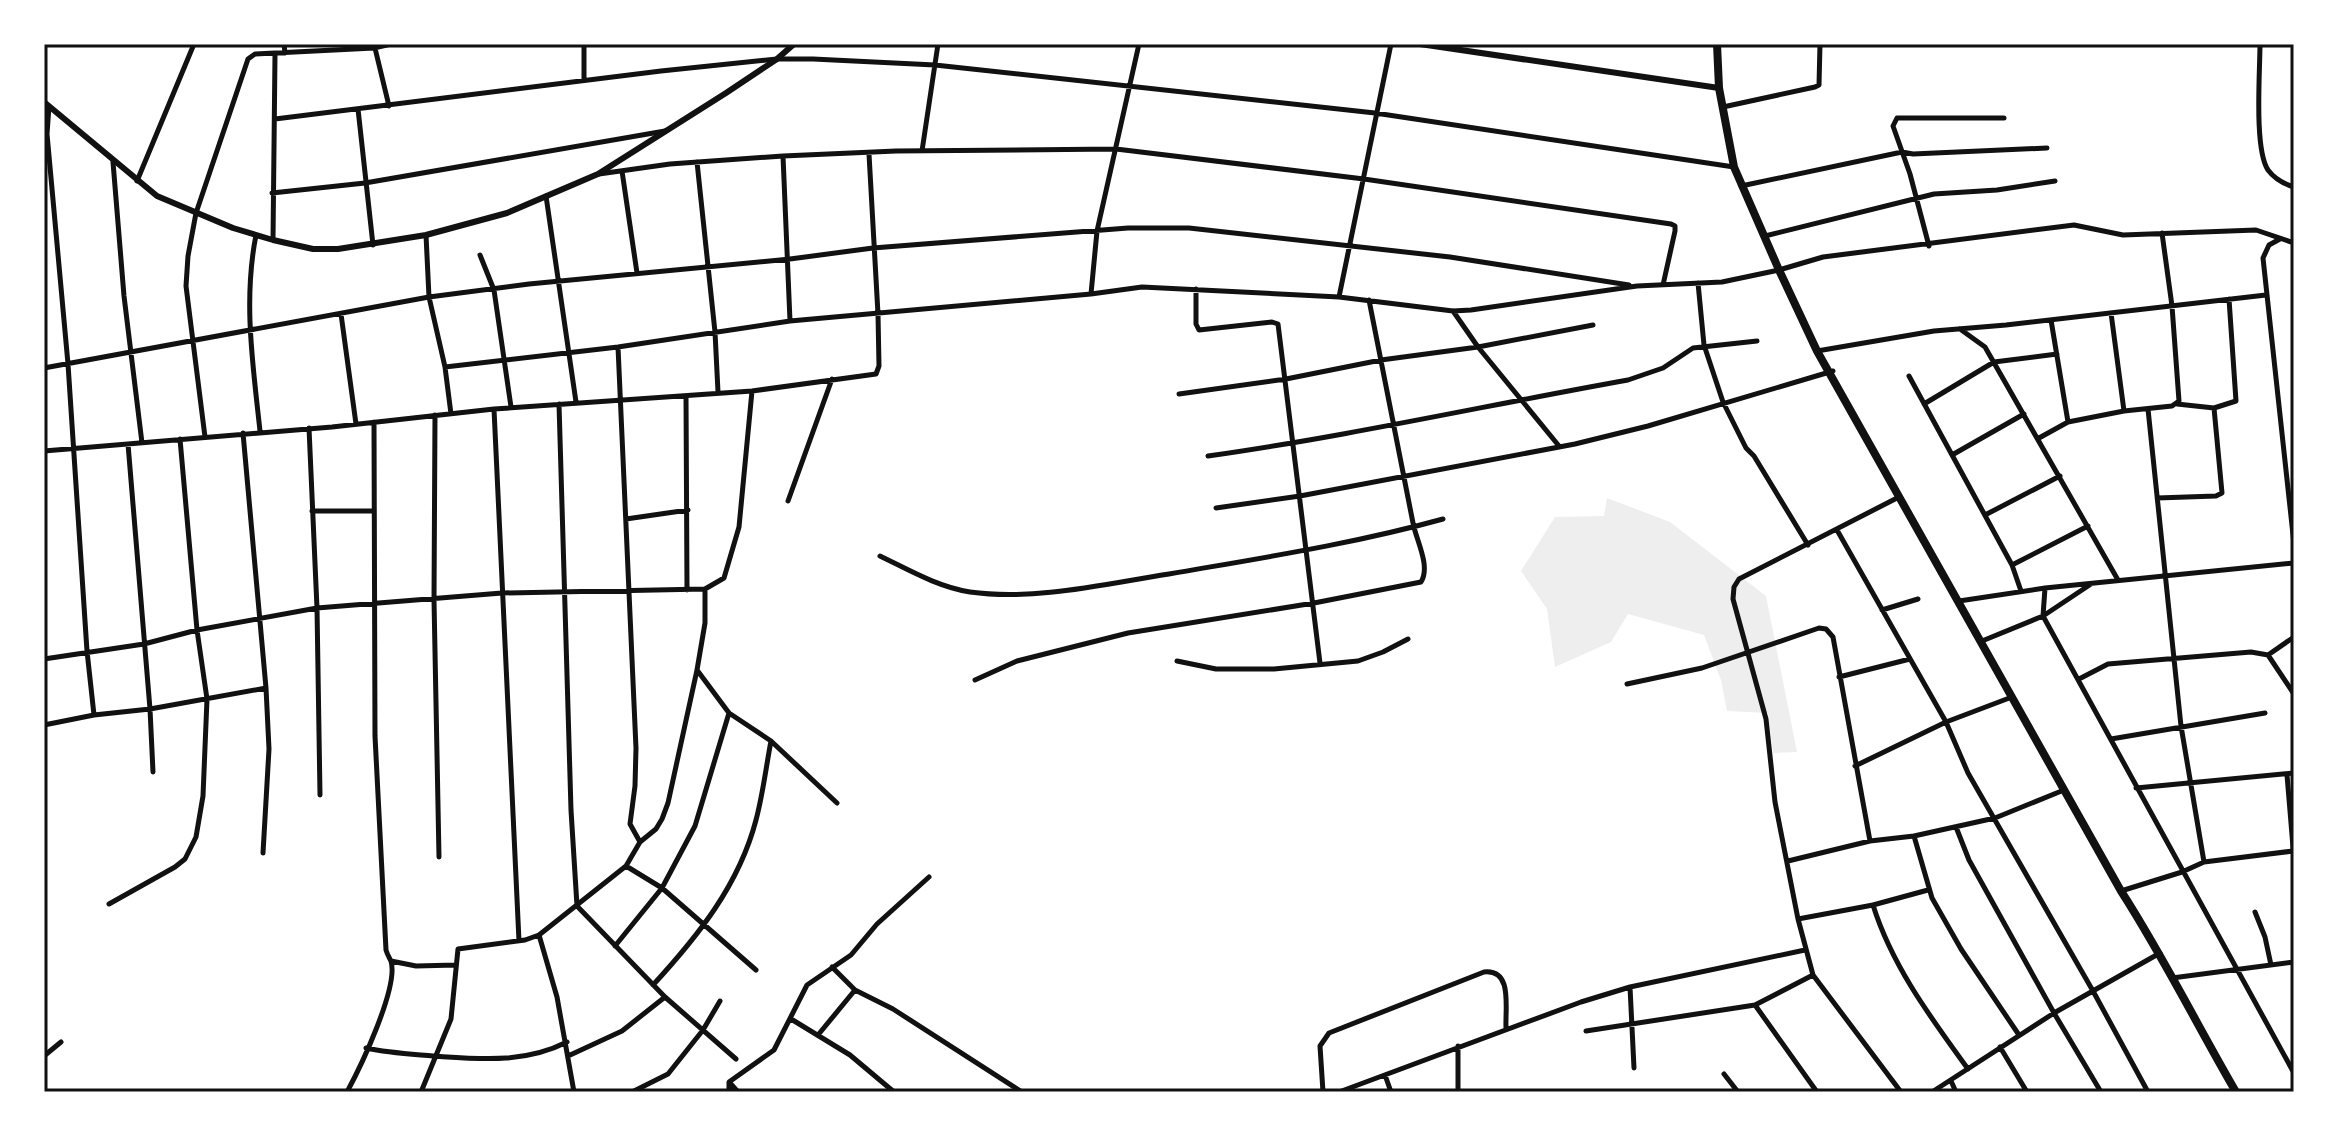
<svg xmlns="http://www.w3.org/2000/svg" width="2338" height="1136" font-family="'PT Sans Narrow',sans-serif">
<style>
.green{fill:#eee}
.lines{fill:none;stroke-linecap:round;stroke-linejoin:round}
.minor{stroke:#111;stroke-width:5}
.tertiary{stroke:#111;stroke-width:6}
.primary{stroke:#111;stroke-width:8}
.neatline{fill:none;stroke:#111;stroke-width:3}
</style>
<rect width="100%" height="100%" fill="#fff"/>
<path class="green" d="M 1607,498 L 1670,522 L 1766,596 L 1797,752 L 1773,753 L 1768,713 L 1727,711 L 1721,680 L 1704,635 L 1628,614 L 1611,642 L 1555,667 L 1547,609 L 1521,571 L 1555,517 L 1604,516 Z"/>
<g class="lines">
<path class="minor" d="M 284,44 L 285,53
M 374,44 L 389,106
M 584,44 L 584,79
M 2260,44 C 2260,72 2254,149 2268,170 C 2274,178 2284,184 2294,187
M 44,46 L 46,44
M 49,106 L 47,134 L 68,364 L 87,651 L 94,715
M 1723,107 L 1815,87 L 1819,85 L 1820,44
M 358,109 L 373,245
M 275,119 L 661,71 L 777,59 L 813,59 L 935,65 L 1375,113 L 1734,167
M 922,151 L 938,44
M 783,156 L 790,321
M 113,162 L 124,296 L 142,443
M 697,162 L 715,332 L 718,392
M 622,171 L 637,273
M 599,174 L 670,164 L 783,156 L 896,151 L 1116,149 L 1364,179 L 1671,224 L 1675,226 L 1675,231 L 1663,285
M 137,181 L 194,44
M 1741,186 L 1902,152 L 1913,154 L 2047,148
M 272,193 L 365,183 L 665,131
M 546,196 L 576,402
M 256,235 C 243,301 253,365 260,431
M 426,235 L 429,297 L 445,367 L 451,414
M 1765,236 L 1934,194 L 1997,190 L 2055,181
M 2280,239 L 2269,245 L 2263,258 L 2294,544
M 273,240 L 275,54
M 1929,246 L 1910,174 L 1893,126 L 1897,118 L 2004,118
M 480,255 L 494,290 L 511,407
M 1698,283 L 1704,345 L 1723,402 L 1746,448 L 1754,456 L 1808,545
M 1196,289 L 1196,324 L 1199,330 L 1272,322 L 1278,324 L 1320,663
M 1091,294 L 1097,231 L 1139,44
M 1339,297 L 1391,44
M 1453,311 L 1478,347 L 1559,446
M 2111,313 L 2124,411
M 341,314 L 356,424
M 2051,320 L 2068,422
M 1960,329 L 1985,347 L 2118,580
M 618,347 L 636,748 L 635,786 L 630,824 L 640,842
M 1817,351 L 1934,331 L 2006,325 L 2266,295
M 445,367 L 618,347 L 790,321 L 1091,294 L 1142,287 L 1339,297 L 1453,311 L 1471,310 L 1637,286 L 1722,282 L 1779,270 L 1823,257 L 2074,225 L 2123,235 L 2256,230 L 2294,243
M 44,368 L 429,297 L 529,284 L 790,259 L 873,248 L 1128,228 L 1189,228 L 1450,257 L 1629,285
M 1909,376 L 2012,565 L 2021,591
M 1179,394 L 1286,379 L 1381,360 L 1478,347 L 1593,325
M 686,396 L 687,590
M 559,404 L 571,810 L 577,906 L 665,997 L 736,1059
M 1924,404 L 1994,362 L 2057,354
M 2177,404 L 2214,408 L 2236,401 L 2229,299
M 494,409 L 519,941
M 2148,409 L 2181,726 L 2204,862
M 435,415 L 434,600 L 439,857
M 309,428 L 317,608 L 320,795
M 243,433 L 266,688 L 269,749 L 263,853
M 205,437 L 186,286 L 188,256 L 196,213 L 248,59 L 255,54 L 374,48 L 391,44
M 2039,438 L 2068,422 L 2124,411 L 2172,406 L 2179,401 L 2172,306 L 2162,233
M 128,444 L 150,709 L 153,772
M 44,451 L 332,427 L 494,409 L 752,391 L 876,374 L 879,366 L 878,314 L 869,154
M 1952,455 L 2024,414
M 1208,456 C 1349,436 1488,405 1628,380 L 1663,368 L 1693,348 L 1757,341
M 1899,497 L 1739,579 L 1734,587 L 1733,599 L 1766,719 L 1775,802 L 1798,919 L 1813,975 L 1901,1092
M 2157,498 L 2216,496 L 2222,493 L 2214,408
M 788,501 L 832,379
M 1216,508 L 1300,496 L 1575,444 L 1648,426 L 1833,371
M 312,511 L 374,511
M 1985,515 L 2060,476
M 626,519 L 688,510
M 1837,530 L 1946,722 L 1968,773 L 2093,991 L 2148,1092
M 880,556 C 909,570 938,587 970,592 C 1035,601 1105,584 1169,574 C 1261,558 1353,544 1443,519
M 2012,565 L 2088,526
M 2045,588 L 2043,616 L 2294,1073
M 1959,601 L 2045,588 L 2294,563
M 1882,610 L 1918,599
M 1982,641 L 2043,616 L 2091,584
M 2268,655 L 2294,637
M 44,659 L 144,644 L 197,630 L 317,608 L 502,593 L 705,589 L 724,578 L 739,527 L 752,391
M 1177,661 L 1216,669 L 1274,669 L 1358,661 L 1383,652 L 1408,639
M 697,670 L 729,713 L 771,741 L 837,803
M 1839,677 L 1910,659
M 2079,679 L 2108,664 L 2251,652 L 2268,655 L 2294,694
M 975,680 L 1017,661 L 1128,633 L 1314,603 L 1421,582 C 1431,566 1416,540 1413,523 C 1399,449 1384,375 1369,300
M 1627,684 L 1702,668 L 1819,628 L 1826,629 L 1833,637 L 1870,841
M 44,725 L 94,715 L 150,709 L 266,688
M 2111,739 L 2265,713
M 1855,766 L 1946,722 L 2012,697
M 2287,775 L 2294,859
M 2136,788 L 2294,773
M 1956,827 L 1969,860 L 2054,1013 L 2101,1092
M 1914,836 L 1932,898 L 1961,949 L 2019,1035
M 1788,861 L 1870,841 L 1914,836 L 1995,818 L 2064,790
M 626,866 L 662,888 L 756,970
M 2121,891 L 2182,872 L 2204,862 L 2293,851
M 109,904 L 175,867 L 185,859 L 196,837 L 203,796 L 207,699 L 197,630 L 180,439
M 1873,905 C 1892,966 1931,1018 1968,1069
M 2255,912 L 2265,937 L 2271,965
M 1798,919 L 1873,905 L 1928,890
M 539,935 L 557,997 L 574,1092
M 615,946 L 662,888 L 695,826 L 729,713
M 391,961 L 416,966 L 456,965
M 832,967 L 855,990 L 893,1009 L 1022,1092
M 2172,978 L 2294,962
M 653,985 C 698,936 739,885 756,820 C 763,794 766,767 771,741
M 1630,987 L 1634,1068
M 1755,1005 L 1817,1092
M 791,1019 L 850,1055 L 894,1092
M 1586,1031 L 1755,1005 L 1813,975
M 818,1035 L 855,990
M 2000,1047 L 2027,1092
M 366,1048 C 389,1053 410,1054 433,1056 C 479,1059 524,1064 567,1042
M 44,1056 L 61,1042
M 568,1056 L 622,1031 L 665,997
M 1724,1074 L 1738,1092
M 1385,1075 L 1391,1092
M 1951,1081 L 1956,1092
M 730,1083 L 738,1092
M 347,1092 C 360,1068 399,987 391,961 C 389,957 387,954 386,950 L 375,736 L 374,422
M 421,1092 L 451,1019 L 458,949 L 525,940 L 539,935 L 626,866 L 640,842 L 656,829 L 662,819 L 668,803 L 697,670 L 705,623 L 705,589
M 632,1092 L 668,1074 L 703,1030 L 720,1001
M 729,1092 L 729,1082 L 774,1050 L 807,985 L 851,955 L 877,924 L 929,877
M 1323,1092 L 1320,1046 L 1329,1033 L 1484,972 C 1513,969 1505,1007 1506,1028
M 1339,1092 L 1581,1002 L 1630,987 L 1805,950
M 1458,1092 L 1458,1046
M 1932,1092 L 2054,1013 L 2160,953"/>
<path class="tertiary" d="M 1420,44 L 1719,88
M 44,102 L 157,196 L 233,228 L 273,240 L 313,249 L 338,249 L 426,235 L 507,213 L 598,174 L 726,93 L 777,59 L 794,44"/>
<path class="primary" d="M 1717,44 L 1719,88 L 1734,167 L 1779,270 L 1817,351 L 2121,891 C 2163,956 2197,1025 2236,1092"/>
</g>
<rect width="2338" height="1136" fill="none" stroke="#ffffff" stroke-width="92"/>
<rect x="46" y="46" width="2246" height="1044" class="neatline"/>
</svg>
